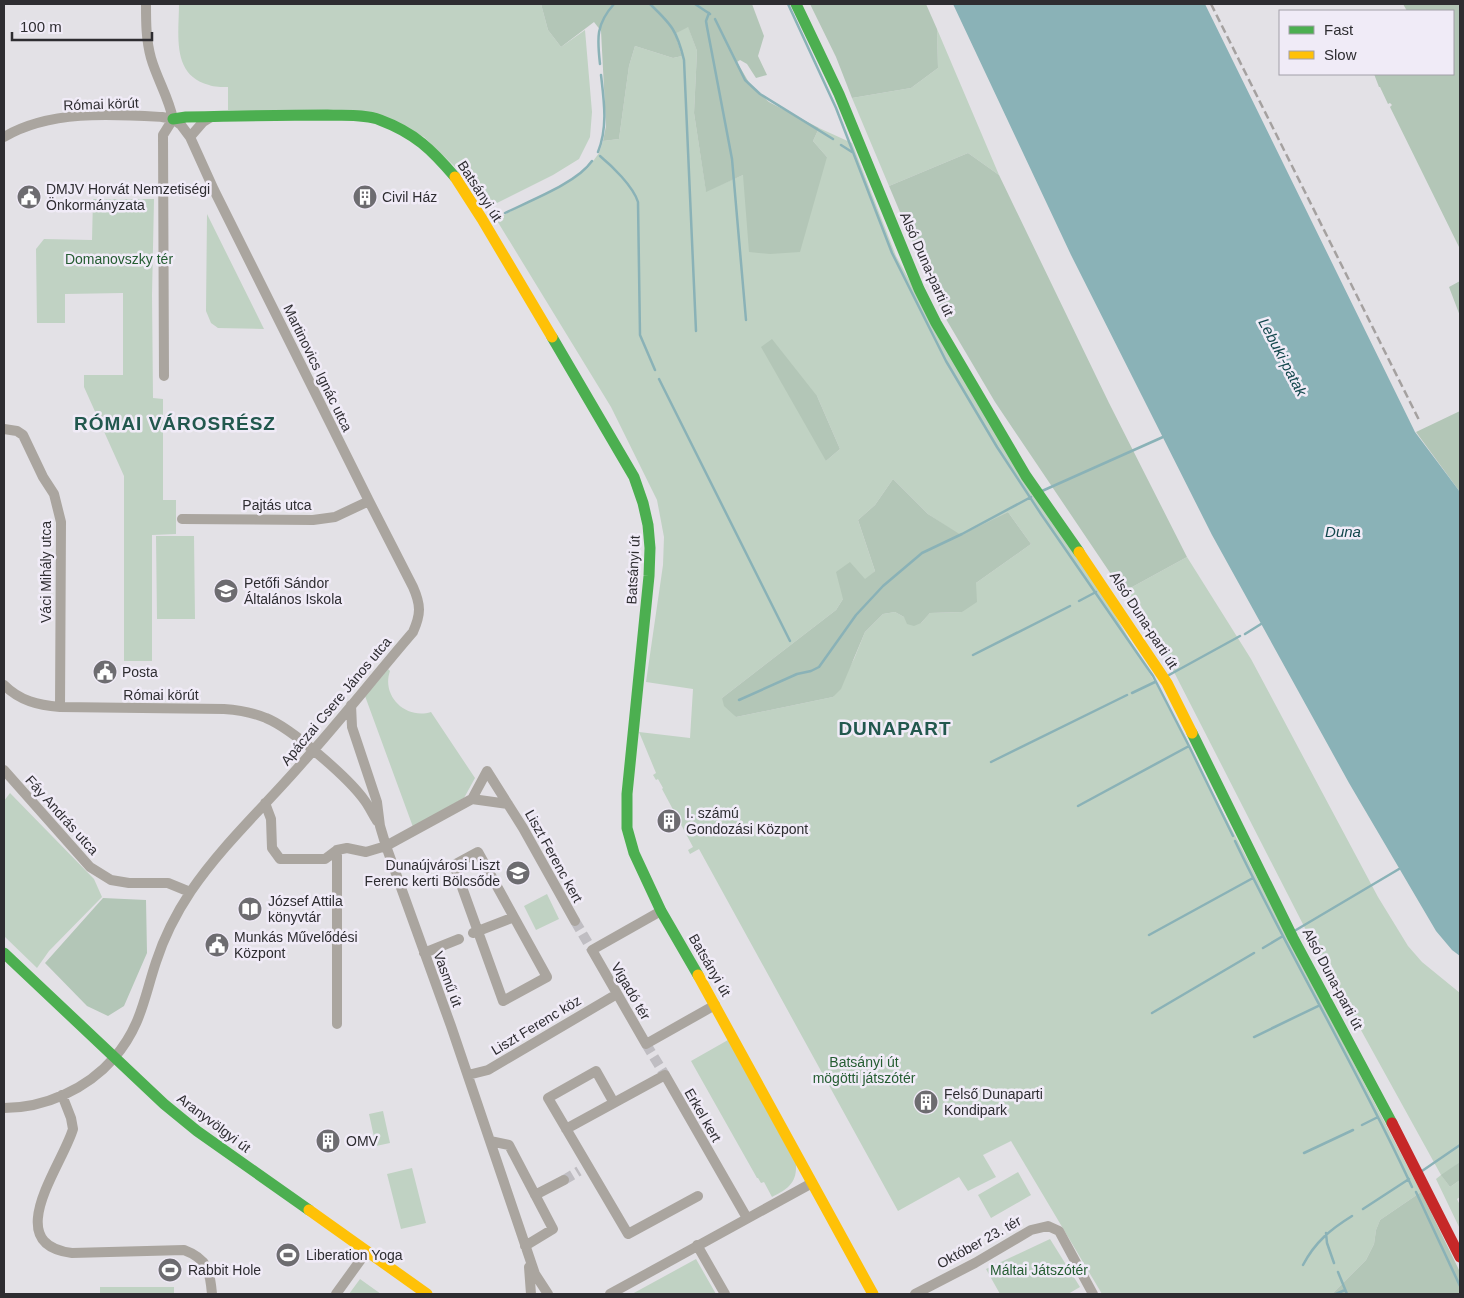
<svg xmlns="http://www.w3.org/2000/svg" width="1464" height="1298" font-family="Helvetica,sans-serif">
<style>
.green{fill:#c0d2c3;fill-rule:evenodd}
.forest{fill:#b3c6b7}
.water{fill:#8ab2b7}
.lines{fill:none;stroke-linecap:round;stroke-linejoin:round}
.stream{stroke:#8ab2b7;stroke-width:2.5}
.street-tunnel{stroke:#bfbdc2;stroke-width:10;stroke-dasharray:10 5;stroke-linecap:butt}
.street{stroke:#aaa59f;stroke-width:10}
.fast{stroke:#4caf50;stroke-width:11}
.slow{stroke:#ffc107;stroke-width:11}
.jam{stroke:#c62828;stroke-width:11}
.rail{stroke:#a5a1a0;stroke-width:2.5;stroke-dasharray:8 4;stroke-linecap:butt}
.labels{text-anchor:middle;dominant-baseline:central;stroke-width:5;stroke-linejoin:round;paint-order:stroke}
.street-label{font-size:14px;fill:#2e2d31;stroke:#f0ebf7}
.poi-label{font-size:14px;fill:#2e2d31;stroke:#f0ebf7;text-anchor:start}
.park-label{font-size:14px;fill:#255d32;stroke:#f0ebf7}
.water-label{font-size:15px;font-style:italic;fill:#12474c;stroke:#f0ebf7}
.district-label{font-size:19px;font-weight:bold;letter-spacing:1px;fill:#22584e;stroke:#f0ebf7}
</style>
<rect width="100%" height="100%" fill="#e3e1e6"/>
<path class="green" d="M 179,4 L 541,4 L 548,30 L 561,47 L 585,30 L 592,112 L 590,137 L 579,159 L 553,175 L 489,207 L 477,188 L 424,137 L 384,117 L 228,110 L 228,87 C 222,87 214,87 209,85 C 171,75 179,34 179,4 Z
M 688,26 L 697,51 L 694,113 L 706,191 L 743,175 L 827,157 L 813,141 L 819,128 L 852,143 L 896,256 L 974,398 L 1090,573 L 1157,686 L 1421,1192 L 1380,1220 L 1376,1230 L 1374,1244 L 1366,1260 L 1332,1294 L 1102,1294 L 1011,1141 L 983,1155 L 996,1177 L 968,1191 L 959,1177 L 898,1211 L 699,849 L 690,854 L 688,850 L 693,847 L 662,789 L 663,788 L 658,779 L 656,780 L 653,775 L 656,773 L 639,732 L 690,738 L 693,689 L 646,682 L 663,565 L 664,537 L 657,500 L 611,407 L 496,219 L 572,180 L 588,168 L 599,153 L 603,141 L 619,139 L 629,66 L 635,46 L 673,58 L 682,56 L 675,34 ZM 817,396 L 840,449 L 826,461 ZM 893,479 L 928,514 L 961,536 L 1008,512 L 1031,544 L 976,583 L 962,612 L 930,613 L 921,623 L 904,617 L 895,612 L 883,614 L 865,632 L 854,659 L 833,697 L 736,717 L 722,698 L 836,610 L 843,599 L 875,571 L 858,520 L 875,505 Z
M 937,29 L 999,175 L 968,153 L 889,186 L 852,98 L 911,88 L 938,68 Z
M 93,199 L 154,199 L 152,295 L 153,398 L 163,399 L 163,500 L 176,500 L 176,534 L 152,535 L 152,661 L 124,661 L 124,476 L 84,387 L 84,375 L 123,375 L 123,293 L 65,294 L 65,323 L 37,323 L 36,249 L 44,239 L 92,240 Z
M 207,214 L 264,329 L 218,328 L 211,323 L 206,311 Z
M 156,536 L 194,536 L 195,619 L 157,619 Z
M 1187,557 L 1251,659 L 1378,897 L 1408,946 L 1422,962 L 1460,993 L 1460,1162 L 1442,1176 L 1450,1187 L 1460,1180 L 1460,1197 L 1457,1199 L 1460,1205 L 1460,1229 L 1436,1179 L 1441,1175 L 1309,936 L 1174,672 L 1123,592 Z
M 388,669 L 390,671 C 381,696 406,720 431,712 L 475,778 L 464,798 L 413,827 L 365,696 Z
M 10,793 L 94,879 L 102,897 L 49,951 L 37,968 L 4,936 L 4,801 Z
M 547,894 L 559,919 L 536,930 L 524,906 Z
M 728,1040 L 796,1164 C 797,1183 788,1189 772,1197 L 764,1182 L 761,1183 L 758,1178 L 757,1178 L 691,1061 Z
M 383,1111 L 390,1143 L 376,1146 L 369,1114 Z
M 412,1168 L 426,1223 L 401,1229 L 387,1174 Z
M 1018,1172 L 1031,1195 L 991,1218 L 978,1195 Z
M 1050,1239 L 1080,1287 L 1068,1294 L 1000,1294 L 986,1269 Z
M 696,1259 L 716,1294 L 632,1294 Z
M 360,1279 L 381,1294 L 349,1294 Z
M 100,1287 L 174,1287 L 174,1294 L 100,1294 Z"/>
<path class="forest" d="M 541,4 L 752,4 L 764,36 L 758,56 L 767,75 L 756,78 L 747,64 L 740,60 L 737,62 L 751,86 L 769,102 L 819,128 L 813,141 L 827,157 L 800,252 L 770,254 L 749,252 L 743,175 L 706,192 L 694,113 L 697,51 L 688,27 L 675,34 L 682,56 L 673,58 L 635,46 L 629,66 L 619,139 L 603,141 L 606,126 L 601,31 L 594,22 L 561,47 L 548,30 Z
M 810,4 L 926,4 L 937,29 L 938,68 L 911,88 L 852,98 L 836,57 Z
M 1403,4 L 1460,4 L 1460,249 L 1390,107 L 1392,105 L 1390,103 L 1388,104 L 1380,87 L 1379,87 L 1374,74 L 1453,74 L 1453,11 L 1407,11 Z
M 968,153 L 999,175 L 1109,403 L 1187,557 L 1123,592 L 995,402 L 943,314 L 889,186 Z
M 1460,281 L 1460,316 L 1449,287 Z
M 772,339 L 817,396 L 840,449 L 826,461 L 761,347 Z
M 1460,411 L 1460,492 L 1416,432 Z
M 893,479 L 928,514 L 961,535 L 1008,512 L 1031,544 L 976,583 L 977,602 L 962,612 L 930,613 L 921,623 L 914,626 L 907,624 L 904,617 L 895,612 L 883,614 L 865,632 L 841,689 L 833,697 L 736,717 L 724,706 L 722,698 L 836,610 L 843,599 L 836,572 L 850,562 L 865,579 L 875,571 L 858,520 L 875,505 Z
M 103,898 L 146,900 L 147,953 L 124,1006 L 108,1016 L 87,1006 L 45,963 Z
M 1460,1162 L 1460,1180 L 1450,1187 L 1441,1175 Z
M 1421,1192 L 1460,1272 L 1460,1294 L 1332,1294 L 1366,1260 L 1374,1244 L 1376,1230 L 1380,1220 Z"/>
<path class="water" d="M 953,4 L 1205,4 L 1415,432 L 1460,492 L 1460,956 L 1452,950 L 1436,931 L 1349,783 L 1212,535 L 1071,255 Z"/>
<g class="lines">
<path class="stream" d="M 650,4 C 672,25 677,31 684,60 L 696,331
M 695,4 L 710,14
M 788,4 L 836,108 L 892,253 L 946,361 L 997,447 L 1041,514 L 1153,676 L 1189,746 L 1233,836
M 709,13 L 706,21 L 707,27 L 732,159 L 746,320
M 715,19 L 745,80 L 760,94 L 833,139
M 600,64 C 597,38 596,24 614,4
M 841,145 L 852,152
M 598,152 C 608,127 604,101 601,75
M 600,156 C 612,166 633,186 638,202 L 640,335 L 655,370
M 505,213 C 529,201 577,183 592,161
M 659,379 L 790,641
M 1042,491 L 1163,437
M 1079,601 L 1096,592
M 1245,634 L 1261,624
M 973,655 L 1070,606
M 1169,675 L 1240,636
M 1132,693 L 1155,682
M 739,700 L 797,674 L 811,671 L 819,667 L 856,615 L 883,586 L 922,553 L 962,534 L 1031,497
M 991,762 L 1127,695
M 1078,806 L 1189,746
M 1235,841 C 1291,958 1358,1070 1412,1187
M 1296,930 L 1399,869
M 1149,935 L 1253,878
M 1263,948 L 1283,936
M 1152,1013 L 1254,953
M 1254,1037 L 1318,1006
M 1362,1125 L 1378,1117
M 1304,1153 L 1353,1130
M 1422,1171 L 1460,1145
M 1416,1192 L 1460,1286
M 1363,1209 L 1409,1179
M 1326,1233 L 1327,1243 L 1334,1263
M 1303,1265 C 1315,1242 1331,1229 1352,1216
M 1338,1272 L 1347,1294
M 1336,1294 L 1345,1290"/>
<path class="street-tunnel" d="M 575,921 L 592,950
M 646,1044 L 665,1075
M 564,1180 L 579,1171"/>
<path class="street" d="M 146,4 C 146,22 146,40 151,58 C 157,79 169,98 173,119
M 4,137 C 50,110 111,114 162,117 L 173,119 L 181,125 L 190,137 L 214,190 L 369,501 L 413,587 C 421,605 421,614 413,632 C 376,675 341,720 303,762 C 266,805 223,844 191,891 C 177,912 164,937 156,962 C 144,998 141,1027 114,1058 C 87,1089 45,1108 4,1108
M 190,137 L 203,122 L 211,117
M 164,376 L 163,135 L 173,119
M 4,429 L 17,431 L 23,435 L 43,477 L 54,494 L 61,522 L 60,707
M 182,519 L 313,520 L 335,517 L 369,501
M 4,685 C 20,701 38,705 60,707 L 224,709 C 238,710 252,712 266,718 C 291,728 349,778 365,801 C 370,808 373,815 377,821
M 351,705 L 352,727 L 377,802 L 380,826 L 386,846 L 451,1026 L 535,1274 L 548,1294
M 4,770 L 90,867 L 111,880 L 129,883 L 168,883 L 190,892
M 265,803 L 271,819 L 272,848 L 280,859 L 325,859 L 337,850
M 508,804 L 472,799 L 487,771 L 523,828 L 575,921
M 478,852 L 547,977 L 503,1001 L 454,865 Z
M 661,911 L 592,950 L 646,1044 L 715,1005
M 473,933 L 514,917
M 424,953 L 459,939
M 337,1024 L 337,850 L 347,848 L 366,852 L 386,846 L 472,799
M 468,1075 L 488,1070 L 617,994
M 62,1095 L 71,1118 L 73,1129 C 62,1166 0,1244 72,1253 L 184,1250 C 208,1259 210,1271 212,1294
M 614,1103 L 596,1071 L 548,1098 L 628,1234 L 698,1196
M 566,1129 L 665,1075 L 747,1218
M 490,1141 L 509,1145 L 553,1229 L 525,1246
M 535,1195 L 564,1180
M 697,1245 L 725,1294
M 529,1267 L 531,1294
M 336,1294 L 367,1251
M 610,1294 L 812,1183
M 915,1294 L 975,1263 L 1031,1230 L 1048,1226 L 1059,1231 L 1093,1294"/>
<path class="fast" d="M 796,4 L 839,94 L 919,289 L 936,323 L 1026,476 L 1079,552
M 173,119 L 186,117 C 233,116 280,115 327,115 C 344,116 364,114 380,120 C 415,133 432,150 455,177
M 552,337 L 634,477 L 643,503 L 648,525 L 650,548 L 649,576 L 627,794 L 627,828 L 634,853 L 661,911 L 698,975
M 1192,733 L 1293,938 L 1392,1123
M 4,953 L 164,1104 L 197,1131 L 309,1210"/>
<path class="slow" d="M 455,177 L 482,219 L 552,337
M 1079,552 L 1167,683 L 1192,733
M 698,975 L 873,1294
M 309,1210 L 427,1294"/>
<path class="jam" d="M 1392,1123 L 1460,1257"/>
<path class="rail" d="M 1211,4 L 1419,420"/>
</g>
<defs>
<symbol id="civic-disc" viewBox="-11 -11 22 22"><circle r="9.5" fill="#6d6c70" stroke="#f0ebf7"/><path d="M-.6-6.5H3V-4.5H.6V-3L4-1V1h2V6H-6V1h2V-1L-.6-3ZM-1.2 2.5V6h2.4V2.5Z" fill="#fff"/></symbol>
<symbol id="building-disc" viewBox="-11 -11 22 22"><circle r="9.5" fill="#6d6c70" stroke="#f0ebf7"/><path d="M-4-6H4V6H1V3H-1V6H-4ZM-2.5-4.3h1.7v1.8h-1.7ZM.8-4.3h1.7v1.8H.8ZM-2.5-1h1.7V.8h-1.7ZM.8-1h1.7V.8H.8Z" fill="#fff"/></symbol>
<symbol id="school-disc" viewBox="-11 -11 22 22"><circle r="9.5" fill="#6d6c70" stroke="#f0ebf7"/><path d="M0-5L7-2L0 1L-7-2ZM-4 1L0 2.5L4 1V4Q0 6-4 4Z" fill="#fff"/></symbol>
<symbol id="library-disc" viewBox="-11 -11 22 22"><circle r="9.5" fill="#6d6c70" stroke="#f0ebf7"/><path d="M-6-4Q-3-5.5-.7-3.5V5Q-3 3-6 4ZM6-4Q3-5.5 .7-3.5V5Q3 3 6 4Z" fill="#fff"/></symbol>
<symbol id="stadium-disc" viewBox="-11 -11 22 22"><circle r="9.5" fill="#6d6c70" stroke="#f0ebf7"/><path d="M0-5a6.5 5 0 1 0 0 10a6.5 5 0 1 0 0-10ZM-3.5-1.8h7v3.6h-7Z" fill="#fff"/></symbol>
</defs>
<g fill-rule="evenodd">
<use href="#civic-disc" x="15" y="183" width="28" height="28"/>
<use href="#building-disc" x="351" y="183" width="28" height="28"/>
<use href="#school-disc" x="212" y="577" width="28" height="28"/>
<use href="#civic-disc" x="91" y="658" width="28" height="28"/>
<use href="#building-disc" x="655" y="807" width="28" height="28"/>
<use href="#school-disc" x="504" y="859" width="28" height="28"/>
<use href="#library-disc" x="236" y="895" width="28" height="28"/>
<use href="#civic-disc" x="203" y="931" width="28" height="28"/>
<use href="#building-disc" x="912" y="1088" width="28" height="28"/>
<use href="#building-disc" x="314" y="1127" width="28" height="28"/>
<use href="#stadium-disc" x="274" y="1241" width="28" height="28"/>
<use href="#stadium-disc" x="156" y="1256" width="28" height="28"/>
</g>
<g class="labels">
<g class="street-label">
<text transform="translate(101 104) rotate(-2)">Római körút</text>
<text transform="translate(480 191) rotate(57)">Batsányi út</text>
<text transform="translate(927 264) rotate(66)">Alsó Duna-parti út</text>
<text transform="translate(318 368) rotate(64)">Martinovics Ignác utca</text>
<text x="277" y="505">Pajtás utca</text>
<text transform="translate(633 570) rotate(-87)">Batsányi út</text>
<text transform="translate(46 572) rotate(-90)">Váci Mihály utca</text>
<text transform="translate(1144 620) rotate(57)">Alsó Duna-parti út</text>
<text x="161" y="695">Római körút</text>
<text transform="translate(336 701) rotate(-50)">Apáczai Csere János utca</text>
<text transform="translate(62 815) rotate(48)">Fáy András utca</text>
<text transform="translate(554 856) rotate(61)">Liszt Ferenc kert</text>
<text transform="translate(710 965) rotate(60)">Batsányi út</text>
<text transform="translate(448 979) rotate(70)">Vasmű út</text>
<text transform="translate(1333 979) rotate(62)">Alsó Duna-parti út</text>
<text transform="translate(631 991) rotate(60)">Vigadó tér</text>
<text transform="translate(536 1025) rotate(-31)">Liszt Ferenc köz</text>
<text transform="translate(703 1115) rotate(60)">Erkel kert</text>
<text transform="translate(214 1123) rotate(37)">Aranyvölgyi út</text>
<text transform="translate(979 1242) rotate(-29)">Október 23. tér</text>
</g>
<g class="poi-label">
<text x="46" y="189">DMJV Horvát Nemzetiségi<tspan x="46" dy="16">Önkormányzata</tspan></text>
<text x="382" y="197">Civil Ház</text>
<text x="244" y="583">Petőfi Sándor<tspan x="244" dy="16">Általános Iskola</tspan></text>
<text x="122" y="672">Posta</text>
<text x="686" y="813">I. számú<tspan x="686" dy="16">Gondozási Központ</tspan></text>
<text x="500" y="865" text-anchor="end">Dunaújvárosi Liszt<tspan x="500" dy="16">Ferenc kerti Bölcsőde</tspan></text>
<text x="268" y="901">József Attila<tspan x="268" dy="16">könyvtár</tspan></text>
<text x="234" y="937">Munkás Művelődési<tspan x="234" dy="16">Központ</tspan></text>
<text x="944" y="1094">Felső Dunaparti<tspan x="944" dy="16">Kondipark</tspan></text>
<text x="346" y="1141">OMV</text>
<text x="306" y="1255">Liberation Yoga</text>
<text x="188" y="1270">Rabbit Hole</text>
</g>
<g class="park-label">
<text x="119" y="259">Domanovszky tér</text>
<text x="864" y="1062">Batsányi út<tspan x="864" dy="16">mögötti játszótér</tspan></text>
<text x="1039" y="1270">Máltai Játszótér</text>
</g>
<g class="water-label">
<text transform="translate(1283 357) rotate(62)">Lebuki-patak</text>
<text x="1343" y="531">Duna</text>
</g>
<g class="district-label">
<text x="175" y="423">RÓMAI VÁROSRÉSZ</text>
<text x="895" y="728">DUNAPART</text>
</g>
</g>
<rect width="1464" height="1298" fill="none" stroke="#2e2d31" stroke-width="10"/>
<rect x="1279" y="10" width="175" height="65" fill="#f0ebf7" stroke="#a29fa8"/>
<rect x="1289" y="26" width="25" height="8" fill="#4caf50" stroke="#a29fa8"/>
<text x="1324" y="35" font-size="15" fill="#2e2d31">Fast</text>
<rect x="1289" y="51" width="25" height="8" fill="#ffc107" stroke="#a29fa8"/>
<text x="1324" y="60" font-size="15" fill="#2e2d31">Slow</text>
<path d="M12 32v8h140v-8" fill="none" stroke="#2e2d31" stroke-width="2.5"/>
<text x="20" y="32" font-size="15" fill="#2e2d31" stroke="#f0ebf7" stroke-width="4" paint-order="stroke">100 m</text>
</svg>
